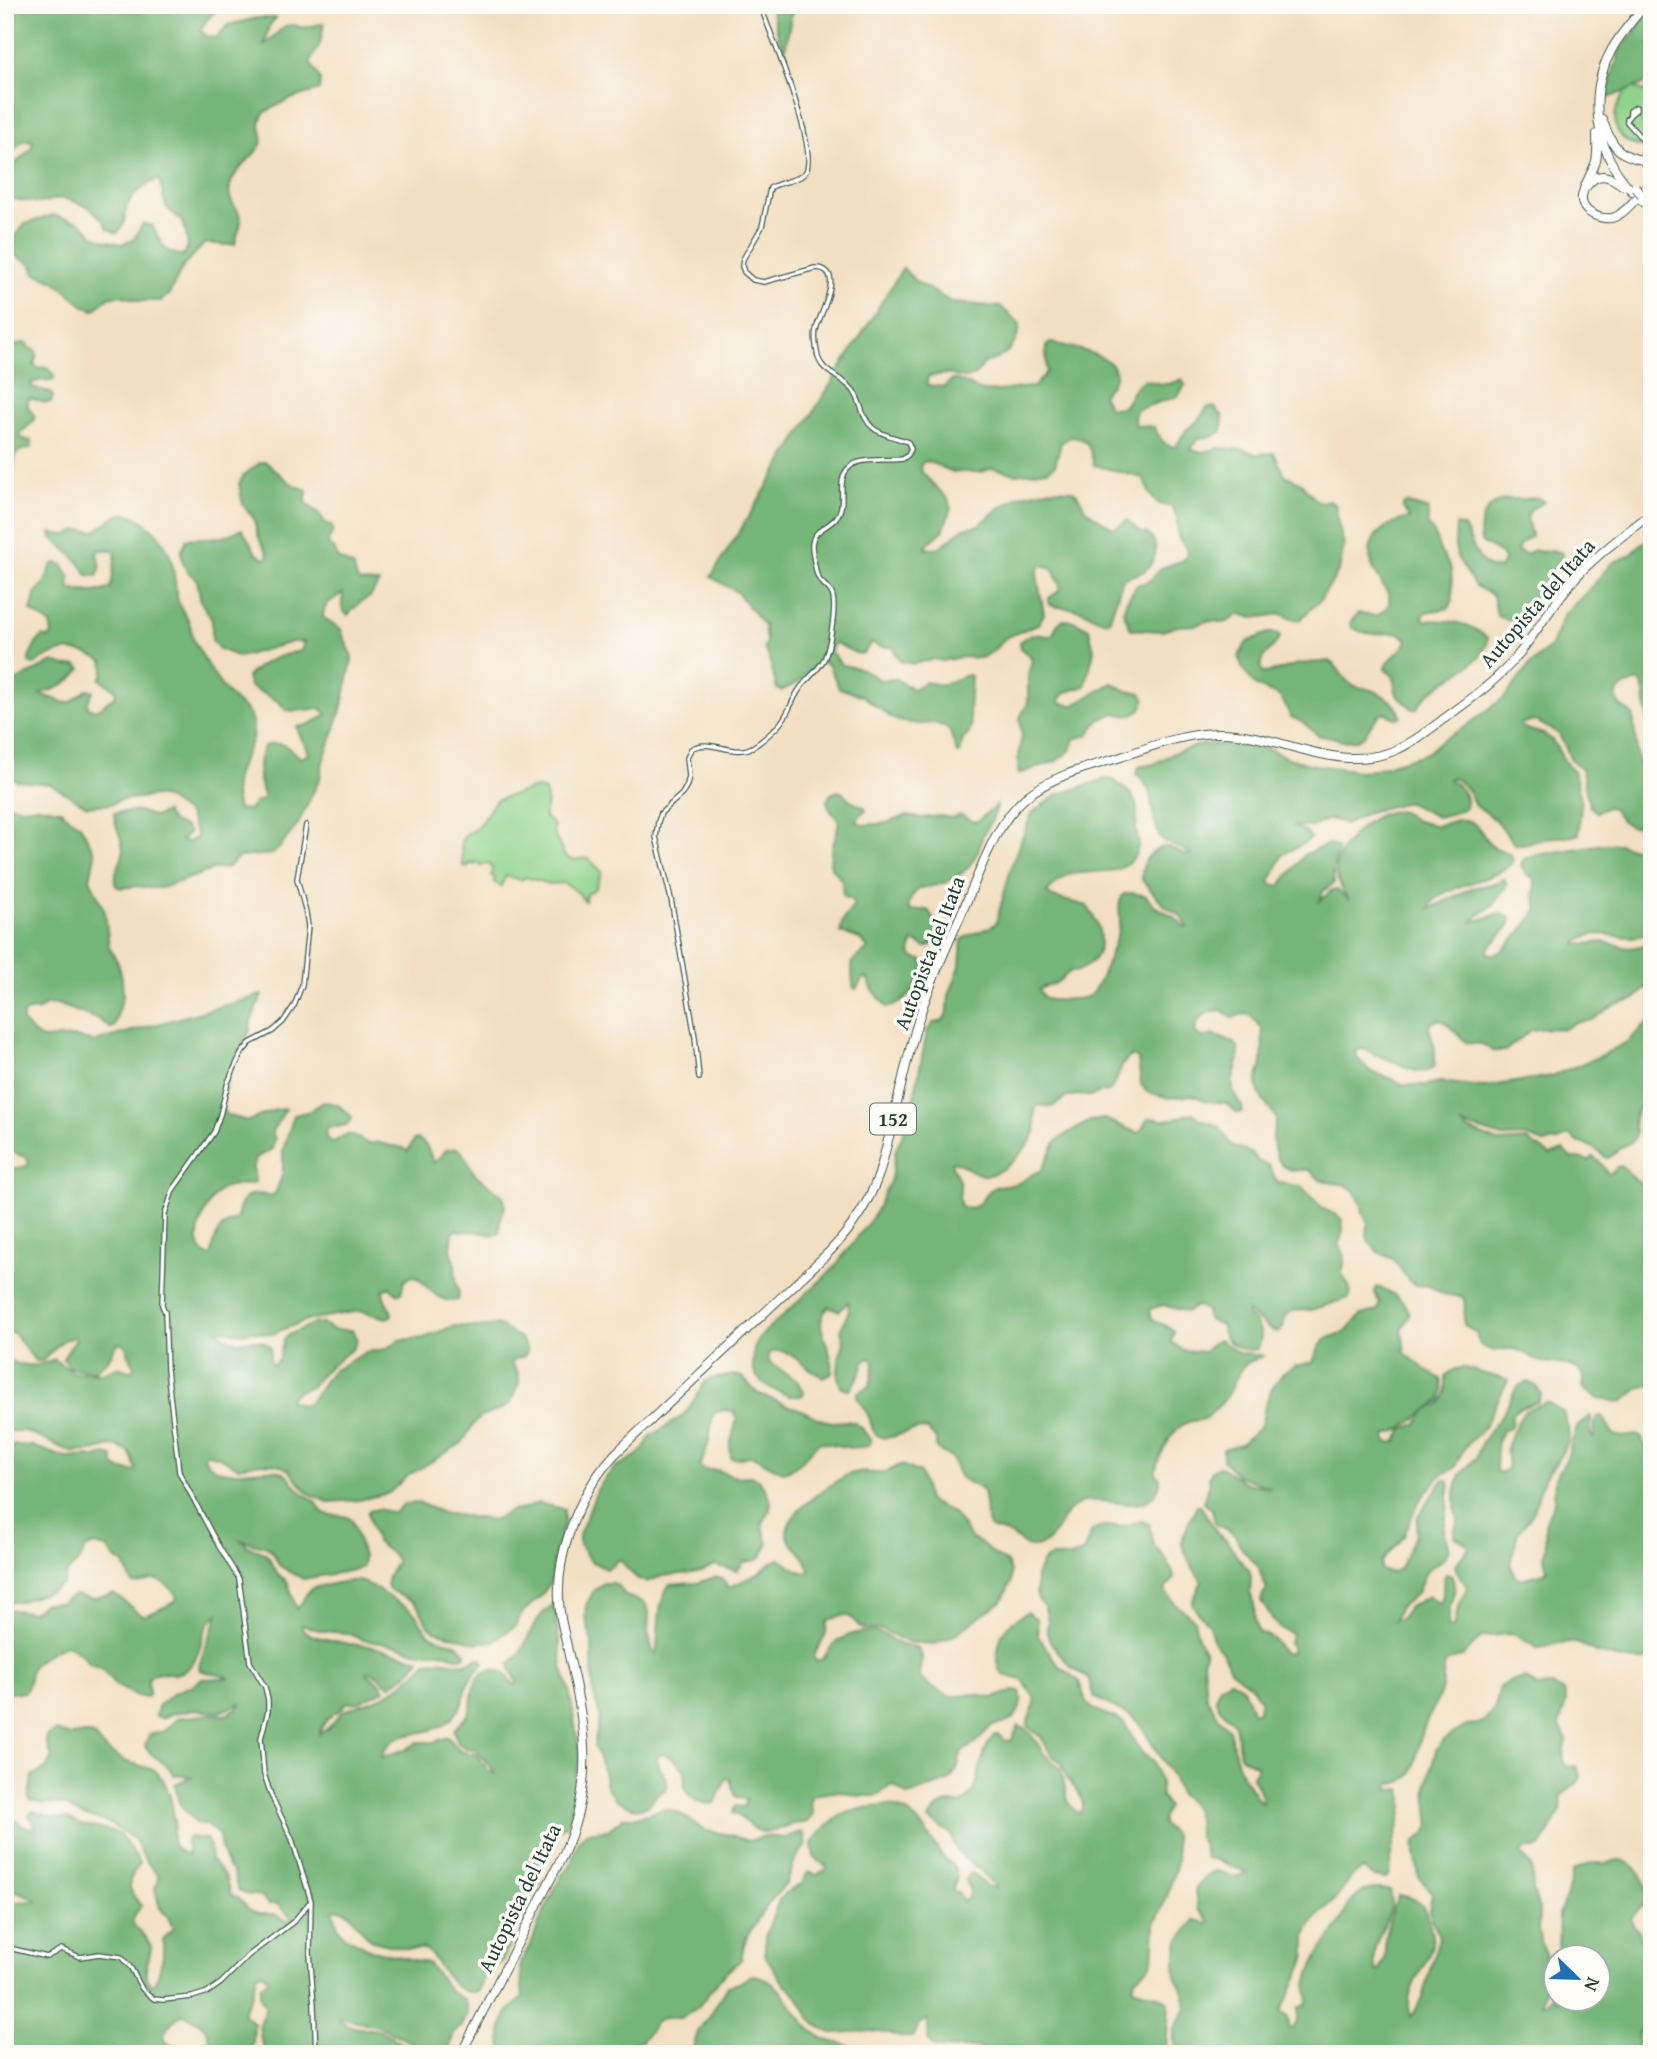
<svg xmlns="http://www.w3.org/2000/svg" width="1657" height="2059" font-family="'Gentium Book Plus',serif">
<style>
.green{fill:#90d38b;stroke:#588860;stroke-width:2}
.forest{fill:#74b577;stroke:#4a7956;stroke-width:2}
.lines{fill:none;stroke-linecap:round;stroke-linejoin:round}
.minor-casing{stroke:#3f5549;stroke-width:6}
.motorway-casing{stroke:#3f5549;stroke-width:10}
.minor{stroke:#fff;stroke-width:3.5}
.motorway{stroke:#fff;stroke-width:8}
.motorway-bridge-casing{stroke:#3f5549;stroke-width:10;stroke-linecap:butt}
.motorway-bridge{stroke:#fff;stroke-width:8}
.labels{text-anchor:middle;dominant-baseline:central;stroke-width:7;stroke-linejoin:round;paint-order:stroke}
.shield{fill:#fdfcf7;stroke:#62766e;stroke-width:2}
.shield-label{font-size:19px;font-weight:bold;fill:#1f3d34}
.street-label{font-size:21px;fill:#1f3d34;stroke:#fdfcf7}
</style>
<rect width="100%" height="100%" fill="#fdfcf7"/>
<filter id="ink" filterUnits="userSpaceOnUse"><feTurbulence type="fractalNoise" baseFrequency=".0143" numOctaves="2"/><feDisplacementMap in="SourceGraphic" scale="14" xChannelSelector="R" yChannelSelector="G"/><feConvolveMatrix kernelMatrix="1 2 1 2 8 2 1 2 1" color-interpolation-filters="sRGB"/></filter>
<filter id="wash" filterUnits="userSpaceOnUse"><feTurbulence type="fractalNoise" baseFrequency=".00686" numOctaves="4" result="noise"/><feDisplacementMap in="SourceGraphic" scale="28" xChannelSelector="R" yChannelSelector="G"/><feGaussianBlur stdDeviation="1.57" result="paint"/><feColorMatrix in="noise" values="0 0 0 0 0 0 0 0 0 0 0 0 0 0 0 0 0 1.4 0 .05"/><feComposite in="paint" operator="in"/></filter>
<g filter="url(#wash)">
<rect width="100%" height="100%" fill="#f2dfc1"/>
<path class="green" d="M 1631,87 L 1648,92 L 1652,112 L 1642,123 L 1652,133 L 1652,151 C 1642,147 1629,145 1622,137 C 1608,121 1618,98 1631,87 Z
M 536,788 L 545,791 L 547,802 L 544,816 L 554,826 L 552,830 L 564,855 L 572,860 L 588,858 L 602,872 L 595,889 L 586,894 L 585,901 L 582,899 L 580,894 L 564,883 L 549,884 L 525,877 L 522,880 L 505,876 L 501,887 L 494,882 L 495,877 L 491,876 L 493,870 L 488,863 L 481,866 L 479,863 L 476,862 L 475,865 L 470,863 L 468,867 L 463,866 L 461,841 L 468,833 L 474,830 L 482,821 L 496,800 Z"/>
<path class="forest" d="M 5,5 L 104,5 L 109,9 L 118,5 L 221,5 L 206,21 L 200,30 L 207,36 L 216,38 L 228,25 L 257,18 L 276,18 L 269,26 L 264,45 L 285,26 L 294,25 L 303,28 L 324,23 L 320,44 L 310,62 L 320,79 L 319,90 C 299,96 279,102 263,114 C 262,118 260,122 260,125 C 261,134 265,138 260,146 C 251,160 234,170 230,186 C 226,203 241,208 241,222 C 240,229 236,237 235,244 L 225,245 L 205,243 L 184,265 L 169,294 L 161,301 L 140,301 L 120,295 L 109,297 L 94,310 L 84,306 L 55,281 L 35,273 L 31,264 L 13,254 L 14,237 L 25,224 L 53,215 L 79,222 L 95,236 L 104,240 L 123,244 L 133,240 L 143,224 L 152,225 C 161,242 163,255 184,255 L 188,246 L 185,229 L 181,220 L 166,207 L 159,179 C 148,183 132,194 127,206 C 122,218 128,223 117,233 L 108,229 L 103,220 L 89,207 L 70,200 L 60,198 L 40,203 L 5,198 L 5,173 L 31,149 L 33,141 L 23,141 L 5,158 L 5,96 L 10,86 L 5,86 Z
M 770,5 L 793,5 L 784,56 L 770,6 Z
M 1652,9 L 1652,40 L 1648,44 L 1652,50 L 1652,82 L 1646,82 L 1644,84 L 1605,99 L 1620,50 Z
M 903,268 L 915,281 L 953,303 L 1001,307 L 1020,324 C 1019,344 1004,360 985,362 L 977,373 L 971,377 L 965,378 L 946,374 L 929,376 L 927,379 L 928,385 L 944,387 C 947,385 949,381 953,380 C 960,378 975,390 984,391 C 1001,393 1017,387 1034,387 L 1047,372 L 1046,349 L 1048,344 L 1052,343 C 1067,347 1121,355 1115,377 C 1113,384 1106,389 1102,395 L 1109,408 L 1123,407 C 1131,397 1133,386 1144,380 C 1162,383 1163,388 1182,379 L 1185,385 L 1178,396 L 1136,410 L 1134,417 L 1136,425 L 1154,427 C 1160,437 1163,448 1176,446 L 1187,429 L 1198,421 L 1207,408 L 1214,407 L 1223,416 L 1222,431 L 1212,437 L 1198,438 L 1191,450 L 1201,452 L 1221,448 L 1244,450 L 1256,454 L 1274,453 L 1285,475 L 1301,483 L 1316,500 L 1321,502 L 1329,500 L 1336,505 L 1338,523 L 1344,545 L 1339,571 L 1320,600 L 1301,619 C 1293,623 1290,617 1282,614 L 1253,618 L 1240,614 L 1227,622 L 1206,621 L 1196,625 L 1178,626 L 1162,631 L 1131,629 L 1123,611 L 1126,602 L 1137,585 L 1150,581 L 1161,568 L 1184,560 L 1188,551 L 1178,537 L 1177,517 L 1171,506 C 1152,507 1149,491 1143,478 L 1094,465 C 1090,451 1090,437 1070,437 L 1061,443 L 1055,465 L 1048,470 L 1016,474 L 993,468 L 981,472 L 953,472 L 927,461 L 922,463 L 920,467 L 922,473 L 948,499 L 951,508 L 943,531 L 927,544 L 926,549 L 940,547 L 964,528 L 980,525 L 999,508 L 1022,495 L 1052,489 L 1072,490 L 1077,494 L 1086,510 L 1111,527 L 1117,527 L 1127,520 C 1132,523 1135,529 1140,531 C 1147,536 1143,530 1150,536 C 1160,546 1155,563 1144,571 C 1138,575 1130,575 1123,579 L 1109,621 C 1095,622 1089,611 1077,609 C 1066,607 1059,609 1049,604 L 1049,598 L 1059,591 L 1060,585 L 1052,568 L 1042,565 L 1039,567 L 1037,575 L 1044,614 L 1038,624 L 1005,638 L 992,652 L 981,658 L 961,657 L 942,661 L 934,659 L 913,664 L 900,661 L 893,647 L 882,647 L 871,643 L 863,654 L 855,653 L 836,643 L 832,646 L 831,652 L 842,665 L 863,669 L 879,680 L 896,679 L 913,689 L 926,682 L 941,685 L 967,675 L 971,676 L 969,713 L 971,727 L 968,735 L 963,739 L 960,754 L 957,753 L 950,732 L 946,727 L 934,723 L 920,724 L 898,721 L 890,717 L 863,696 L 839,688 L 828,664 L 820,661 L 798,683 L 781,691 L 777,689 L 768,655 L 764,648 L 766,641 L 764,626 L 737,592 L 711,577 Z
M 21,343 L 27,343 L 29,349 L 35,349 L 37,354 L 34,365 L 38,368 L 48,367 L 54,375 L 53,381 L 42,380 L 31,383 L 33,388 L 50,392 L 53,396 L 51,402 L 45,403 L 29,398 C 25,406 30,410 35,416 L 33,422 L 20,433 L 21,438 L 31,441 L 32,447 C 27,450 22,448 17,453 C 15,455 7,500 5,508 L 5,346 L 12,347 Z
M 261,462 L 266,462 C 273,468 289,483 295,486 C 299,487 303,488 307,490 C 304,509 309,503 319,514 C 324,519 322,523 331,525 L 333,530 L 328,542 L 329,547 L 334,548 L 338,559 L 354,567 L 356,577 L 359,582 L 379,583 L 370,597 L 360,602 L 348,615 C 338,608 343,602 343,593 C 333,599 323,604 323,617 L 341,629 C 343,641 352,648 352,660 L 341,710 L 323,762 L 320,778 L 298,824 L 280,847 L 272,854 L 239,857 L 226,868 L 215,869 L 161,888 L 150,888 L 138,886 L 121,888 L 116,886 C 111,873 122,865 123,853 C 124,839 114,827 114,813 L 139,811 L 155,817 L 165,812 L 171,821 L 186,828 L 189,833 L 181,840 L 186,842 L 195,839 L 196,833 L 188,814 L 165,798 L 154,796 L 121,800 L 111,804 L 87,806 L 50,784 L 17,781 L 5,771 L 5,700 L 15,681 L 53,662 L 67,666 L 77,665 L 81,669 C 77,676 65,684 57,688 C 51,691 46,690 40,694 L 66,703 L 71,702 L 88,689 L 93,691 L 88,702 L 88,708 C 102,713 104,701 114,698 L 116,693 L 113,688 L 100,679 C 104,674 105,667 103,661 C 76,646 59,647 34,665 L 29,663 C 28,655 37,641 43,636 L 49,638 L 52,634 L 50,624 L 31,611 L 36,592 L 44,584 L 52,565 L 57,563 L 63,565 C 64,571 69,573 71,578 L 69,583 L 70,589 C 84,592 98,594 111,588 L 116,553 C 109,548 103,548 96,553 C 101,562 102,567 97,576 L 87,575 C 80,561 65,548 52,538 L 51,533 L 68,535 L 77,530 L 96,531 C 104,525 112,516 123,514 C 141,512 163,538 169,553 C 175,568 174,585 178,601 C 181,610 187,616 190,625 C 192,632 192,639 196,645 C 208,665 218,686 236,702 C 244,709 249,710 252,722 C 259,752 224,766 238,809 L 249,810 L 255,803 L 264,798 C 257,781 257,763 264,746 C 283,740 286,746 301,758 L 309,754 C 306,744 299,737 297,727 L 308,725 L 327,715 L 321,708 L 297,711 L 286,710 L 278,701 L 249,686 L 247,677 C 262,661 280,655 301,651 L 304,642 L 292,642 L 239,657 L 219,649 L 212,640 L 212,620 L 201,602 L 197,580 L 188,572 L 183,563 L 181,552 L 187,539 L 223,537 L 242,529 L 256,553 L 265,559 L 269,556 L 259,538 L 253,517 L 243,505 L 239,484 L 244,475 Z
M 1533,498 L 1541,499 L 1544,502 L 1531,509 L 1527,517 L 1531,536 L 1519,545 L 1517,551 L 1526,554 L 1534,550 L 1542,552 L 1552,550 L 1562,553 L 1562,557 L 1538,595 L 1519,616 L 1507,620 L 1497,616 L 1494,599 L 1491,594 L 1475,586 L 1457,557 L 1455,545 L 1456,525 L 1464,527 C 1472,542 1480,575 1502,567 L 1504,559 L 1501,554 L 1481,542 C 1478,523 1484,505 1504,500 C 1513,497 1522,501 1533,498 Z
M 1406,503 L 1429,510 L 1427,525 L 1434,533 L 1440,551 L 1451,569 L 1453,600 L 1449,608 L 1426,612 L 1423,617 L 1424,620 C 1432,621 1440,620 1447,621 C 1464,623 1475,628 1488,638 C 1488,662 1443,680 1427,695 C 1423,699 1420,704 1417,709 L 1413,709 L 1398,696 L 1396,692 L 1394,677 L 1385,668 C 1391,655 1403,652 1407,640 L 1400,633 C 1381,632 1370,638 1351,627 L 1350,623 L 1358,613 L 1377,616 L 1388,607 C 1392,595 1386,591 1381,582 C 1358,548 1373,527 1409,518 L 1403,508 L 1403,505 Z
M 1652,538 L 1652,760 L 1648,740 L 1649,724 L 1642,683 L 1638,681 C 1628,684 1610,690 1619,704 C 1622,708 1629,711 1633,715 L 1638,763 L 1648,767 L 1652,775 L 1652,811 L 1640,819 L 1637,826 C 1624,829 1620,816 1612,808 L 1607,807 L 1597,812 L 1589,806 L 1582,770 L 1571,759 L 1559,734 L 1536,721 L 1522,723 L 1521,726 L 1526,729 L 1544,734 L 1552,740 L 1567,765 L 1574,772 L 1581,799 L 1579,834 C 1571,838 1564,836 1555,837 C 1541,838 1529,845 1514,844 C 1503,828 1493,814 1475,806 C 1470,793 1465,783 1451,777 L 1449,779 C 1460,786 1469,794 1465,808 L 1457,812 L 1437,817 L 1409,803 L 1402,803 L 1368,812 L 1346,824 L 1335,820 L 1326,820 L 1312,827 L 1293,826 L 1306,832 L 1311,838 L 1302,845 L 1283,854 L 1270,882 L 1274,886 L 1281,885 L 1305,854 L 1329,844 L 1338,848 L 1333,869 L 1334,883 L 1323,891 L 1320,901 L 1332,890 L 1337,890 L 1349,900 C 1336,882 1330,868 1344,847 C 1355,831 1379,807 1401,812 C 1406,813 1410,817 1414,820 C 1420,822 1429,824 1435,825 C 1448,826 1457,815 1471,822 C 1482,827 1483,839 1492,846 C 1497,850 1505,851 1511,854 L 1513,861 C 1497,884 1436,883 1429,909 L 1472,888 L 1492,884 L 1504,879 L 1507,885 L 1494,904 L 1478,916 L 1473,922 L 1500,913 L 1511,918 L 1509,926 L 1488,949 L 1487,953 C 1493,954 1494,955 1499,953 C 1508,948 1532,919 1537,910 C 1538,903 1535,902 1534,896 C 1533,889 1537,885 1534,878 L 1528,875 L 1521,867 L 1523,860 L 1530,856 L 1604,844 L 1619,844 L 1652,855 L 1652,932 C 1645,935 1637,937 1629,937 C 1610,937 1589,927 1576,945 L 1604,942 L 1629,948 L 1652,944 L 1652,981 L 1634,1000 L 1615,1005 L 1592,1020 L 1574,1023 L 1565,1029 L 1547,1028 L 1531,1030 L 1505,1051 L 1494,1051 L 1482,1044 L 1467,1043 L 1445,1022 L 1439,1019 L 1431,1023 L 1429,1027 L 1435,1049 L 1435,1066 C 1422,1079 1407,1066 1393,1061 C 1383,1058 1375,1055 1366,1050 L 1358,1049 L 1355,1052 L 1359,1060 L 1371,1072 L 1390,1078 L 1402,1085 L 1427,1085 L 1440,1082 L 1484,1087 L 1552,1076 L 1603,1055 L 1627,1042 L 1652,1019 L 1652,1100 C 1640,1105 1632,1112 1634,1126 C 1635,1132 1637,1132 1634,1138 C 1631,1144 1625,1144 1620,1148 C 1614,1153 1615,1156 1607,1158 C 1601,1155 1598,1150 1592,1147 C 1581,1142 1581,1146 1571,1136 L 1567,1136 L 1559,1141 L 1544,1143 L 1525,1136 L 1503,1137 L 1460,1124 L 1471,1131 L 1498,1142 L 1527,1140 L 1550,1155 L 1563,1150 L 1571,1158 L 1579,1158 L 1589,1161 L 1593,1157 L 1601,1163 L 1608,1174 L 1613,1172 L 1617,1167 L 1622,1166 L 1634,1179 L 1645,1186 L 1649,1196 L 1645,1201 L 1645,1206 L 1652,1211 L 1652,1385 L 1641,1387 L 1622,1402 L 1599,1399 L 1583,1388 C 1584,1383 1585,1376 1581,1372 C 1573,1363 1554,1364 1543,1362 C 1532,1360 1523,1349 1512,1349 C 1498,1348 1496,1355 1480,1345 L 1476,1333 L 1464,1325 C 1463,1315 1467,1306 1463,1297 L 1443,1294 L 1429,1286 L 1415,1285 L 1409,1281 L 1393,1259 L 1378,1252 L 1369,1242 L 1367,1236 L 1368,1222 L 1363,1213 L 1362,1203 L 1353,1190 L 1344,1184 L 1333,1183 L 1319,1179 L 1310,1170 C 1303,1169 1298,1171 1292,1170 C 1273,1166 1269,1134 1277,1120 C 1271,1107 1260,1102 1257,1085 C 1256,1078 1259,1075 1261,1068 C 1263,1059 1263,1038 1262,1028 L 1250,1015 L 1242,1014 L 1232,1018 L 1222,1010 C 1208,1011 1196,1016 1195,1032 L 1202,1038 L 1214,1035 L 1234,1043 L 1238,1047 L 1239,1058 L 1232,1083 L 1233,1091 L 1242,1107 L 1242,1112 L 1237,1113 L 1226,1103 L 1207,1101 L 1192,1095 L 1170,1098 L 1147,1092 L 1141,1084 L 1138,1059 L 1133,1056 C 1119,1060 1120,1081 1109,1091 L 1100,1092 L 1091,1096 L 1077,1095 L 1067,1097 L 1052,1107 L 1037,1105 C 1032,1114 1037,1122 1035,1132 C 1031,1147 999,1178 983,1175 C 972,1173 964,1164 953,1161 L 951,1162 C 953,1171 959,1177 960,1185 C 961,1194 956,1199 962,1207 C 983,1211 980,1196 993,1188 C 1001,1184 1008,1186 1016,1184 C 1025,1181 1031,1173 1041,1171 L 1056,1142 L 1066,1134 L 1090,1121 L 1105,1119 L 1138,1133 L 1141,1131 L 1146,1121 L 1150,1118 L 1164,1120 L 1173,1119 L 1193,1113 L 1202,1120 L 1219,1126 L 1231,1145 L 1251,1153 L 1259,1162 L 1268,1165 L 1278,1183 L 1301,1186 L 1323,1209 L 1337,1215 L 1342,1220 L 1343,1231 L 1339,1244 L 1345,1259 L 1342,1273 C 1345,1282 1354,1288 1349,1298 L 1312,1310 L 1291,1311 L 1285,1316 L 1283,1328 L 1278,1332 L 1270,1329 L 1247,1312 L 1247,1316 C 1260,1324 1265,1336 1257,1349 C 1241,1352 1221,1343 1222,1325 L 1207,1319 L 1206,1311 L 1198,1306 L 1194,1307 L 1187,1312 L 1163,1305 L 1150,1309 C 1148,1326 1166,1321 1174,1331 L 1171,1342 L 1183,1350 L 1204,1352 L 1214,1342 L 1220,1340 L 1238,1353 L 1263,1356 C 1257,1360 1250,1360 1244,1365 C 1237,1372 1234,1384 1229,1393 C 1224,1402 1215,1410 1207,1417 C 1202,1421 1199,1420 1192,1421 C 1181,1423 1175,1431 1169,1440 C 1164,1448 1157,1461 1156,1470 C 1155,1478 1158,1472 1160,1479 C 1161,1486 1155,1494 1151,1498 C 1133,1513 1100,1493 1078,1504 C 1058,1514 1059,1544 1034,1547 C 1024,1548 1019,1539 1011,1535 C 1005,1531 998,1531 991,1528 C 983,1516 987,1502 982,1489 C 957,1477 963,1483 952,1458 L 936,1449 L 936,1439 L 928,1430 C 909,1425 887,1447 875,1433 C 871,1428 871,1422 869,1417 C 866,1410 861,1404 857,1397 L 858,1392 L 870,1386 L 874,1365 L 873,1359 L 870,1358 L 864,1361 L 861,1372 L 850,1390 L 847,1390 L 841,1387 L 838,1377 L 839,1358 L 844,1343 L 841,1329 L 849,1310 L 848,1302 L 839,1311 L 829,1306 C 808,1327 836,1348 832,1373 L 823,1377 C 806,1370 787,1341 768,1354 L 769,1362 L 797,1381 L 804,1393 L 801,1396 L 789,1396 L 770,1388 L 761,1381 L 755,1374 L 753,1368 L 754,1349 L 758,1340 L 765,1332 L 833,1269 L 874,1215 L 891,1179 L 896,1149 L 910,1118 L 927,1032 L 933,1023 L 943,1021 L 948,1011 L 949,995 L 960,966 L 962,940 C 972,931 986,932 996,923 L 1013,861 L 1032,813 L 1057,795 L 1105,779 L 1113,780 L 1131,794 L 1137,806 L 1136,831 L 1139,843 L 1135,856 L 1131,861 L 1117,870 L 1069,874 L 1055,884 L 1047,893 L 1053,897 L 1087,906 C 1104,928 1108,959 1077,971 C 1068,974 1075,968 1067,974 C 1062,977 1059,982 1054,984 C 1047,987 1044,985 1039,990 C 1044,1001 1051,1001 1062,1000 C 1070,998 1082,1000 1089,996 C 1098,991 1120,932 1120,920 C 1120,910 1117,902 1124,894 L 1133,893 L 1146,896 L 1154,906 L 1173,916 L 1185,927 L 1188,927 L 1180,915 L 1165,906 L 1142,880 C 1142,866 1143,859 1155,851 C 1157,850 1162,846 1165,847 C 1174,847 1179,856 1191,855 C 1183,846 1164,846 1159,835 C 1150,816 1156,786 1136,774 L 1139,767 L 1154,764 L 1174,753 L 1203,744 L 1241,744 L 1261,747 L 1272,750 L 1285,757 L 1310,764 L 1359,771 L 1372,770 L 1427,753 L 1442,740 L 1465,727 L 1506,696 L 1529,666 L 1551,646 L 1564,614 L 1585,594 L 1612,563 L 1631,555 L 1641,544 Z
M 1062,620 L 1074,621 L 1089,629 L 1094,651 L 1085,686 C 1075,692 1062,688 1059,702 L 1069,705 L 1074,705 L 1112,683 L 1127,691 L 1141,693 L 1145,700 C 1140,716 1129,718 1115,713 L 1099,720 L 1088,735 L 1074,739 L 1070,751 L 1056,761 L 1018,774 L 1018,757 L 1022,736 L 1020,718 L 1028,703 L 1028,675 L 1032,660 L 1029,655 L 1021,649 L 1020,641 L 1031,634 L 1049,636 L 1053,634 L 1057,625 Z
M 1268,633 L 1278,633 L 1280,637 C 1274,650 1256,655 1262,673 C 1274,673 1284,668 1295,665 C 1306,662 1317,663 1329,661 C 1340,667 1342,679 1352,685 C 1358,688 1367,688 1374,691 C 1384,695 1400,706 1401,717 L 1395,718 L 1385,713 L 1379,715 L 1370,726 L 1365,735 L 1357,740 L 1342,741 L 1333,737 L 1319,736 L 1304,723 L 1291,717 L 1281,697 L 1258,687 L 1253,683 L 1242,667 L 1239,656 L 1247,642 Z
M 838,791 L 843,793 L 852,802 L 865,807 L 866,811 L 860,814 L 857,822 L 864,825 L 886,823 L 906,816 L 922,818 L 940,816 L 953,818 L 961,815 L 974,822 L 979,820 L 997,805 C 996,817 988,825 983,835 C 981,840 980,846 978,851 C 967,877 946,885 920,888 C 913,893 907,902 909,910 C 917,913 922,907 929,911 L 939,930 L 937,938 L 929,947 L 925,947 L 915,942 L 913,942 L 910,953 L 914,958 L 922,960 C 928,979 906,1006 887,1007 L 873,990 L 867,978 L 863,978 L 856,989 L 853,987 C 853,982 851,964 853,961 C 856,956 864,954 868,948 L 860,939 L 840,932 L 843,920 L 854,905 L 850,899 L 843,897 L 842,881 L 831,867 L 830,863 L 831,853 L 839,823 L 837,817 L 830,810 L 827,801 L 831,794 Z
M 5,804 L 22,808 L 38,806 L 61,810 L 70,819 L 80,825 L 93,849 L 95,854 L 90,879 L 105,912 L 109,947 L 118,963 L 122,978 L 123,995 L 114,1027 L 110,1028 L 98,1019 L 57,1004 L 46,1005 L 39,1010 L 28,1011 L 23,1014 L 22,1022 L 38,1037 L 43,1039 L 76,1037 L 93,1042 L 262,995 L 251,1021 L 250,1031 L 231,1066 L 221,1106 L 226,1115 L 248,1121 L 275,1110 L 286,1109 L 272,1131 L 275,1139 L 272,1149 L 256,1158 L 253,1167 L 255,1183 C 245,1186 231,1183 222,1189 C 207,1198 184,1246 209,1256 L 212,1254 C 214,1237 219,1225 236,1219 C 240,1209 241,1193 258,1194 C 265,1195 267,1197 275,1194 L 283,1173 L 283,1150 L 294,1115 L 310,1111 L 322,1102 L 331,1103 L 338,1105 L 352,1117 C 350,1129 336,1125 326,1129 L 325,1136 L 331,1143 C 335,1142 338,1139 341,1137 C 351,1130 360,1141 369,1144 C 382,1140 381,1145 392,1146 C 401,1147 400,1146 408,1151 L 414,1140 L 417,1139 C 429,1144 429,1154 434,1163 L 446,1150 L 457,1148 C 467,1154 468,1167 476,1175 C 485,1184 508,1192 505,1207 C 504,1211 501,1214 501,1218 C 499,1223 500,1229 499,1234 C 489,1236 483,1232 474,1231 C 467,1231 463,1232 456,1230 L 453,1232 L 451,1249 L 455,1263 L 456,1281 L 459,1293 L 458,1300 C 440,1304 429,1289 417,1277 L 412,1276 L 404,1281 L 401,1294 L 398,1294 L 390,1287 L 383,1290 C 382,1299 391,1306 392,1315 L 387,1318 L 359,1311 L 307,1320 L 272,1334 L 252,1331 L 242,1333 L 216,1329 C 222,1335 229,1341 237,1341 C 250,1341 262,1337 271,1348 L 269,1361 L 273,1365 L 279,1358 L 284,1339 L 292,1333 L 315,1323 L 321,1323 L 334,1330 L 352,1330 L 357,1340 L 353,1348 L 323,1372 L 311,1387 L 298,1391 L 289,1398 L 290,1401 L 301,1405 L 307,1404 L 313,1398 L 331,1372 L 366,1352 L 386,1349 L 399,1340 L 424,1338 L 454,1326 L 477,1327 L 497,1325 L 520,1338 L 525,1345 L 527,1352 L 524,1356 L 512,1361 L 512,1364 L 518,1373 L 519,1382 L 511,1403 L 502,1409 L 480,1417 L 473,1425 L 462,1443 L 406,1477 L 389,1493 L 359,1500 L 328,1502 L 308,1493 L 289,1470 L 278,1464 L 262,1463 L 238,1467 L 219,1457 L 205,1453 L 204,1457 C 217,1483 255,1467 275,1470 C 291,1473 293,1486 304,1494 C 308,1498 314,1499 317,1504 C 321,1508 318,1509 323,1512 C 333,1520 344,1510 353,1522 L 363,1557 L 362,1567 L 349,1571 L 303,1579 L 280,1566 L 273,1553 L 267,1547 L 241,1540 L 247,1546 L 265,1553 L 270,1559 L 278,1575 L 287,1581 L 297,1609 C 303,1604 304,1593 312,1589 C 317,1586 322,1586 328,1585 C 363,1576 363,1581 392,1599 C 400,1604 409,1607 415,1614 C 421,1621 423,1629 431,1635 C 442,1643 464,1640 465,1656 L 456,1657 L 440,1652 L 419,1652 L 398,1646 L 363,1640 L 347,1633 L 323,1631 L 301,1625 L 303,1631 L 313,1636 L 349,1644 L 369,1646 L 420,1659 L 406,1675 L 391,1685 C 381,1684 379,1671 367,1672 L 368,1674 L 381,1684 L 385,1690 L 359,1702 L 346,1703 C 342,1711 338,1710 332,1715 C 326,1719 320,1729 319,1734 L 328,1728 L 343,1711 L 385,1696 L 406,1681 L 427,1662 L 440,1660 L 462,1664 L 481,1658 L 484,1663 C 477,1670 471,1677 467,1685 C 462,1694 467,1686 464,1696 C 462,1708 453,1720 442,1726 C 420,1737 391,1729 381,1757 L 407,1749 L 418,1742 L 434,1742 L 448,1737 L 461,1752 L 477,1754 L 488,1771 L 496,1774 L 476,1749 L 466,1748 L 458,1743 L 454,1730 C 458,1723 465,1720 469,1713 C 473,1705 471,1698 473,1691 C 478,1667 500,1661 513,1684 L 516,1685 L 517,1681 L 510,1669 L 510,1664 C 513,1660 518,1656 521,1651 C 531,1634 535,1616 553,1605 L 555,1607 L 562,1667 L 569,1689 L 579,1749 L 580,1759 L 575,1776 L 576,1792 L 572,1816 L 567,1824 L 556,1832 L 544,1852 L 539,1868 L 541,1882 L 531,1892 L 525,1900 L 518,1916 L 512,1939 L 503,1961 L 486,1972 L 478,1991 C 453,1998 441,1965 427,1950 C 419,1947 413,1950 405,1949 C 402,1948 376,1942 373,1941 C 359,1934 353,1903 333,1910 L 338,1927 L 343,1935 L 371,1950 L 428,1963 L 450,1991 L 465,2001 L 468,2014 L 461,2027 L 454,2032 L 448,2054 C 424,2054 407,2039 387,2030 C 372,2023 355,2021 339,2017 L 338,2019 C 351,2030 365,2027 380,2031 C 390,2034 396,2040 404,2045 C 411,2049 418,2051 425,2054 L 265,2054 L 261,2040 L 259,2024 L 266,2007 L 260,1997 L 260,1985 L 268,1981 L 269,1979 L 261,1972 L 256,1975 L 252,1994 L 244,2009 L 244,2015 L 254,2023 L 253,2042 L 247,2054 L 231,2050 L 230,2054 L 208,2054 C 207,2047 210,2042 209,2036 C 206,2024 192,2017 182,2015 C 172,2020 163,2030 164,2041 L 185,2052 L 194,2054 L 5,2054 L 5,1901 L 14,1902 L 37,1901 C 32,1896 13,1890 5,1887 L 5,1881 L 11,1872 L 9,1870 L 5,1870 L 5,1814 C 16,1818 22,1831 36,1827 L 29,1815 L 33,1811 L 50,1817 L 69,1819 L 80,1825 L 109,1830 L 119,1834 L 135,1855 L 139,1864 C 138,1868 135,1870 133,1874 C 125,1887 133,1895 141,1906 C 139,1910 136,1912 134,1916 C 129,1925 139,1930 144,1936 C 147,1939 149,1943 151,1946 C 151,1960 139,1973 152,1984 L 156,1982 L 163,1957 L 163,1940 L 173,1928 L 168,1917 L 160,1908 L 155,1890 L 158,1879 L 158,1875 L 145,1860 L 135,1840 L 107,1822 L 81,1815 L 64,1805 L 50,1803 L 43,1804 L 30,1800 L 29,1797 L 32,1776 L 46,1769 L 52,1758 L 46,1742 L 47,1735 L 56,1731 L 68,1735 L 91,1734 L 96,1738 L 103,1747 L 124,1761 L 155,1770 L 164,1781 L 170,1796 L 175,1822 L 173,1833 L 173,1845 L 180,1852 L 188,1854 L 186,1842 L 188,1837 L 206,1839 L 210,1846 L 211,1860 L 224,1875 L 231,1895 L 240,1899 L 249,1910 L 258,1914 L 274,1914 L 287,1921 L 292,1918 L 277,1904 L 269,1904 L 260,1896 L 246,1894 L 238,1890 L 233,1872 L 228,1867 L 221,1849 L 219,1835 L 206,1824 L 196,1823 L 179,1803 L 175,1784 L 191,1777 L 174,1775 C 167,1761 152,1759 145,1746 L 149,1735 L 164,1731 L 178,1718 L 212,1714 L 226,1715 L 241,1705 L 241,1703 L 220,1712 L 191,1710 L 171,1714 L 162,1718 L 155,1716 L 159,1705 L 173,1693 L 193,1685 L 202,1679 L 228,1678 C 221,1673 209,1674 200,1670 L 199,1666 L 218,1614 C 199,1626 205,1653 188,1668 C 172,1682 159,1663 148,1679 L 149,1694 L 146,1698 L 137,1696 L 115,1685 L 103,1669 L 90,1664 L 81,1654 L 68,1645 C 59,1646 34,1660 31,1670 C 28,1678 30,1685 25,1692 L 5,1693 L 5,1609 L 30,1612 L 36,1610 L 43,1603 L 60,1603 L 75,1595 L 93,1599 L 113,1594 C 126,1599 132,1612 145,1616 L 175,1602 L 177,1598 C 175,1589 161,1578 150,1580 C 143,1582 141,1585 133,1584 L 124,1564 L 115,1558 L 107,1548 L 94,1545 L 85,1548 L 80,1560 L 67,1573 L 63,1584 L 54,1590 L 18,1602 L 5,1601 L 5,1445 L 32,1446 L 66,1458 L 89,1456 L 96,1458 L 106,1454 L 113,1456 L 114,1465 L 120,1470 L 135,1471 L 136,1468 L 130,1453 L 119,1447 L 111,1446 L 92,1451 L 71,1452 L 25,1431 L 5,1431 L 5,1359 C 22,1367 38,1368 54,1359 L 72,1372 L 102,1373 L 117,1367 L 129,1371 L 133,1370 L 134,1366 L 125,1345 L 121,1343 L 117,1344 L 106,1362 L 95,1371 L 70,1368 L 63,1359 L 66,1353 L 76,1339 L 73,1337 L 62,1341 L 42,1361 L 35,1361 L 14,1333 L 5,1332 L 5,1278 L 8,1273 L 5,1267 L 5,1167 L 13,1169 L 27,1166 L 29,1163 L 26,1157 L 13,1153 L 5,1144 Z
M 1376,1287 C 1390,1290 1406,1301 1410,1315 L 1402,1328 L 1405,1353 L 1426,1370 L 1441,1379 L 1443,1391 L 1440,1400 L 1414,1420 L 1402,1429 L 1388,1434 L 1385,1437 L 1387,1442 L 1391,1443 L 1397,1441 L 1402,1431 L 1416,1424 L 1427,1410 L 1440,1404 L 1446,1393 L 1446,1376 C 1460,1362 1469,1369 1485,1374 C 1493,1377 1500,1376 1508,1380 L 1484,1427 L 1465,1447 L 1454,1468 L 1440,1476 L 1427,1491 L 1416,1506 L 1404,1536 L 1381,1562 L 1381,1569 C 1386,1574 1395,1573 1400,1568 L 1416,1534 L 1418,1516 L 1443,1480 L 1448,1480 C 1453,1489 1445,1495 1448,1504 L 1444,1532 L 1449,1549 L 1443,1559 L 1426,1571 L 1417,1593 L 1399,1608 L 1394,1621 L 1401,1618 L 1409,1607 L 1429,1596 L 1437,1602 L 1441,1602 C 1446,1592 1440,1583 1446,1574 L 1452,1576 L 1455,1589 L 1450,1606 L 1448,1626 L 1451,1628 L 1455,1625 L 1458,1606 L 1467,1588 C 1465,1580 1456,1574 1455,1565 L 1469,1548 L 1467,1544 L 1454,1536 L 1454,1532 L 1458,1521 L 1455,1508 L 1455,1493 L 1460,1474 L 1476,1458 L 1482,1442 L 1503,1413 L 1517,1387 L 1527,1382 L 1536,1386 L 1541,1394 L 1539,1401 L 1518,1409 L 1512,1414 L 1511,1426 L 1502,1431 L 1497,1442 L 1496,1471 L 1501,1473 L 1507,1469 C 1509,1460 1505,1455 1507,1446 C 1508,1440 1521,1414 1525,1411 C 1530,1407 1541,1404 1547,1402 L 1563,1412 L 1568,1428 L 1569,1441 L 1555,1464 L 1544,1478 L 1532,1515 L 1518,1532 L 1511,1565 L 1514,1575 L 1520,1579 L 1545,1573 L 1547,1569 L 1544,1558 L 1546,1547 L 1545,1524 L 1554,1502 L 1555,1478 L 1566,1460 L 1577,1427 L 1590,1416 L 1591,1417 L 1591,1435 L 1593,1438 C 1596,1432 1593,1424 1597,1417 L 1602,1416 L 1614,1435 L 1622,1437 L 1637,1435 L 1641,1437 L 1646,1448 L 1652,1443 L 1652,1656 L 1642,1661 L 1625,1660 L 1601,1654 L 1579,1644 L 1571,1642 L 1559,1643 L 1545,1647 L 1537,1648 L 1516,1635 L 1509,1634 L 1481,1637 L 1463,1656 L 1446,1662 C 1442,1671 1444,1679 1442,1688 C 1438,1704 1426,1718 1422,1733 C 1416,1752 1417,1784 1391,1784 L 1388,1788 L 1392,1790 L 1401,1789 C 1408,1808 1395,1834 1391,1854 C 1389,1862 1391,1869 1389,1876 L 1385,1879 L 1375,1877 L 1363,1869 L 1353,1875 L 1335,1900 L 1319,1914 L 1310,1926 L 1306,1936 L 1306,1955 L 1303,1965 L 1281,2012 L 1287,2016 L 1290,2029 L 1293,2029 L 1298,2020 L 1299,2007 C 1304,2006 1305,2007 1307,2001 C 1309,1996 1306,1990 1307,1985 C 1311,1964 1323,1947 1335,1931 C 1343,1919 1347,1903 1359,1894 C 1366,1888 1382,1888 1390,1891 C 1399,1919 1365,1937 1376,1972 L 1379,1971 L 1385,1956 L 1385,1936 L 1394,1905 L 1399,1895 C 1413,1897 1423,1902 1427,1916 C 1430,1924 1433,1935 1432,1944 C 1428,1968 1401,1990 1411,2016 L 1413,2015 L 1422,1998 L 1439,1937 L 1429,1911 L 1432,1893 L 1419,1877 L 1414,1847 L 1416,1841 L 1425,1835 L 1430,1826 L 1426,1790 L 1436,1750 L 1443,1740 L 1468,1725 L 1478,1724 L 1485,1720 L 1495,1707 L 1500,1687 L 1511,1681 L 1525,1678 L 1537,1687 L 1553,1686 L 1564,1692 L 1566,1702 L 1559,1725 L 1567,1740 L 1563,1761 L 1567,1767 L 1576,1766 L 1581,1777 L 1577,1783 L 1562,1795 L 1561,1811 L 1541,1846 L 1535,1849 L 1524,1849 L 1521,1853 L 1532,1867 L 1533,1891 L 1539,1910 L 1538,1932 L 1546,1957 L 1541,1974 L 1545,1991 L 1542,2004 L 1547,2004 L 1555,1989 L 1556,2000 L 1598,2000 L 1598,1958 L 1558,1957 L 1559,1914 L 1567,1895 L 1573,1871 C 1588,1864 1588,1863 1605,1863 C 1610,1863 1616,1859 1621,1860 C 1636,1863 1645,1882 1650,1894 C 1649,1904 1636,1909 1631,1919 L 1633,1925 L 1640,1931 L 1641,1940 L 1652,1943 L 1652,2022 L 1638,2034 L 1636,2054 L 1174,2054 L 1174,2029 L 1186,2008 L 1184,1992 L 1176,1978 L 1175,1962 L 1179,1941 L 1195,1920 L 1206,1923 L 1209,1921 L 1198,1910 L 1195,1890 C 1217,1851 1228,1888 1246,1872 L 1217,1860 L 1205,1858 L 1203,1846 L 1198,1837 L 1198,1820 L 1195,1811 L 1190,1802 L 1180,1795 L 1172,1776 L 1140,1724 L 1131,1716 L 1094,1697 L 1088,1678 L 1071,1667 L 1051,1643 L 1047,1632 L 1048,1620 L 1045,1608 L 1038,1599 L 1036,1592 L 1036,1576 L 1043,1561 L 1051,1557 L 1071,1557 L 1083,1552 L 1092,1531 L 1098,1527 L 1122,1526 L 1142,1521 L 1149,1524 L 1154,1546 L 1166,1559 L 1174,1576 L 1174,1579 L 1166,1588 L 1166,1593 L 1175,1604 L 1194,1619 L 1198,1638 L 1205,1653 L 1203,1662 L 1206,1697 L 1219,1718 L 1229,1730 L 1239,1768 L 1243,1776 L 1258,1799 L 1263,1803 L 1262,1795 L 1252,1777 L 1257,1769 L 1257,1765 L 1245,1760 L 1240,1755 L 1235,1725 L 1219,1707 L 1215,1698 L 1220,1686 L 1230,1680 L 1243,1688 L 1253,1713 L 1258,1711 L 1261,1701 L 1251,1686 L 1230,1670 L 1224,1654 L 1214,1642 L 1209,1625 L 1193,1606 L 1192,1602 L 1202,1582 C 1197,1574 1182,1551 1182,1542 C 1183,1535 1193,1513 1197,1505 L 1200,1505 L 1218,1534 L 1227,1541 L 1238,1558 L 1249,1570 L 1251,1577 L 1250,1593 L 1254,1604 L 1255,1621 L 1258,1632 C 1263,1634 1270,1636 1274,1640 C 1281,1647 1279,1655 1290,1653 L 1292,1649 L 1289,1643 L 1292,1634 L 1278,1627 L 1261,1601 L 1263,1594 L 1267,1589 L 1257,1565 L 1242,1549 L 1235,1535 L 1215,1523 L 1212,1509 L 1204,1503 L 1204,1499 L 1210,1483 L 1209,1476 L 1212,1470 L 1219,1466 L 1246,1483 L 1271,1488 L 1237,1475 L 1223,1460 L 1223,1449 L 1241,1444 L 1259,1428 L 1262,1422 L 1265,1406 L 1271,1390 L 1283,1373 L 1296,1366 L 1313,1362 L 1320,1346 L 1326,1339 L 1347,1331 L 1361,1315 L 1377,1311 L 1380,1304 L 1375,1293 Z
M 734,1375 L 742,1377 L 757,1393 L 788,1406 L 797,1408 L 822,1420 L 833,1422 L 847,1421 L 855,1423 L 861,1427 L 871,1441 L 870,1444 C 856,1453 836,1444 821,1442 C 804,1452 804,1467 782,1472 L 753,1456 C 745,1455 740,1461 731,1458 L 730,1445 L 737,1419 L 733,1411 L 723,1410 L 713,1414 L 709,1441 L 704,1457 L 699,1466 L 704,1470 L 717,1470 L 735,1477 L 750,1476 L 759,1480 L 766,1490 L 771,1502 L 769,1513 L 762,1524 L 768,1544 C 761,1560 760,1560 744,1562 L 737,1571 L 714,1565 L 701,1572 L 662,1576 L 646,1582 L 638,1579 L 627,1569 L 621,1560 L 617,1560 L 612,1566 L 606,1569 L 590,1561 L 579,1544 L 579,1535 L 598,1488 L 613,1469 L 636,1456 L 642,1451 L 651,1436 L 681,1417 L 688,1410 L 705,1382 L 710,1379 Z
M 901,1465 L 920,1473 L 927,1498 L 930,1502 L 953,1513 L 972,1539 L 982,1544 L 993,1554 L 1007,1563 L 1011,1572 L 1011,1582 L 1002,1601 L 953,1636 L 935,1644 L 907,1642 L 883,1630 L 864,1629 L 860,1627 L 852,1618 L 845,1615 L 831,1619 L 827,1622 L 826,1633 L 815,1654 L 815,1659 L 819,1661 C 827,1656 830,1646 838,1641 C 851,1631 872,1629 887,1636 C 892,1639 896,1644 901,1645 C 907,1647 912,1645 918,1648 L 922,1657 L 919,1673 L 920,1678 L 929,1686 L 947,1695 L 954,1696 L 976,1694 L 994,1698 L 1013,1691 L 1020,1692 C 1024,1702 1018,1717 1008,1722 C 1003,1725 996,1724 991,1726 L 979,1740 L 961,1753 L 957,1769 L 950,1780 L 908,1796 L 893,1785 L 875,1796 L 857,1796 L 840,1791 L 813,1795 L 810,1802 L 813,1814 L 807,1822 C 801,1824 796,1823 790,1825 C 780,1828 768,1836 757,1830 C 748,1826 745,1818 733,1813 L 735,1806 L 744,1807 L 747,1800 L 736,1797 L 730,1779 L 726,1778 L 715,1803 C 705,1805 688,1800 685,1788 C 684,1782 686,1775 685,1770 L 671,1757 L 661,1754 L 658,1756 C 653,1771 672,1773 666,1789 L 656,1795 L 648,1806 L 636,1809 L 615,1799 L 606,1786 L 602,1766 L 594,1746 L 600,1716 L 593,1691 L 592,1643 L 585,1616 L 586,1605 L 595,1589 L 604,1583 L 613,1583 L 617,1585 L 626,1596 L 642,1602 L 646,1605 L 649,1612 L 648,1632 L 653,1653 L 656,1654 C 660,1632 656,1605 669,1585 L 697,1583 L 715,1577 L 722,1579 L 728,1586 L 732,1586 L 758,1574 L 771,1563 L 779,1559 L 799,1571 L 808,1573 L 810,1569 C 808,1564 805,1559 802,1555 C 797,1547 788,1543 787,1533 C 786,1513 837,1477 854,1473 C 863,1470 872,1474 881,1473 C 889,1472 894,1467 901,1465 Z
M 419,1503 L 443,1513 L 491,1520 L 497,1519 L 510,1511 L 524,1509 L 538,1503 L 564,1509 L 564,1524 L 554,1557 L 551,1582 L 540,1597 L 523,1612 L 515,1626 L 494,1641 L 477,1643 L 435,1631 L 427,1624 L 420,1609 L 414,1602 L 389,1590 C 383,1578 391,1571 397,1562 L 393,1555 L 376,1542 C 374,1531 367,1521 368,1511 L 378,1509 L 394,1513 L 404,1504 Z
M 1027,1612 L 1037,1619 L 1038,1636 L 1059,1666 L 1079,1681 L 1086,1702 L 1093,1709 L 1118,1719 L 1124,1723 L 1143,1754 L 1153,1761 L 1160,1782 L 1161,1796 L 1168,1807 L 1162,1817 L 1162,1824 L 1174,1835 L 1177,1861 L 1168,1894 L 1155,1924 L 1153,1961 L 1149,1967 L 1135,1978 L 1133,1988 C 1146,1993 1159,1993 1169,2003 L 1166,2054 L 986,2054 L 979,2047 C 968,2047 933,2053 929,2042 C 927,2035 930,2026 927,2019 L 919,2025 L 913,2037 L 900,2037 L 889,2033 L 869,2031 L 832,2033 L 827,2031 L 816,2025 L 809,2016 L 797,1995 L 784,1984 L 767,1958 L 765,1954 L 765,1937 L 779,1900 L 785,1893 L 802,1884 L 808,1872 L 817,1875 L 827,1869 L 827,1867 L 814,1857 L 812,1843 L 822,1830 L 843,1814 L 865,1808 L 891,1805 L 909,1813 L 925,1830 L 942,1856 L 954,1867 L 957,1878 L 952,1891 L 958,1892 L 962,1901 L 967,1900 L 970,1891 L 966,1880 L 970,1873 L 974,1874 L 986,1886 L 995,1888 L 995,1886 L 981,1871 L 958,1853 L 950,1833 L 929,1820 C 936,1805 945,1801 961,1804 C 981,1790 977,1771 985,1751 C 987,1745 991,1740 994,1735 L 998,1735 L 1004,1740 L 1011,1741 L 1019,1726 C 1020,1727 1022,1727 1024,1728 C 1033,1734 1038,1746 1045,1755 C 1051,1760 1058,1764 1061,1771 C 1066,1785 1064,1804 1078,1813 L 1081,1811 L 1083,1804 L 1079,1793 L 1068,1780 L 1061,1762 L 1051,1755 L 1042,1738 L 1028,1727 L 1028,1721 L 1035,1704 L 1034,1697 L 1022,1680 L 1003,1675 C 994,1662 997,1638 1008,1626 C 1013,1621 1020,1616 1027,1612 Z
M 663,1809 L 671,1810 L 679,1813 L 706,1831 L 731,1835 L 748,1841 L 765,1836 L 785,1838 L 800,1832 L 804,1833 L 806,1845 L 795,1860 L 787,1883 L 770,1901 L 749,1933 L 744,1945 L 741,1960 L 724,1974 L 698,2007 L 682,2018 L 664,2018 L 656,2022 L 642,2041 L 619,2046 L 607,2054 L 504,2054 C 499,2039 500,2022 511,2009 C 515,2004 520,2002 523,1997 L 520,1963 L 531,1945 L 539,1923 L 561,1876 L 570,1866 L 579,1840 L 587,1832 L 608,1830 L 624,1817 L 637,1817 Z
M 755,1975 C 787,1983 793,2019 819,2036 C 832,2045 848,2040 859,2054 L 691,2054 L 699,2029 L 708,2019 L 727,1986 L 739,1983 L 750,1976 Z"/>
</g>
<g filter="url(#ink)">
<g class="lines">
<defs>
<path id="minor" d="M 1630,115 L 1636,110 L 1636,107 L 1630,111 L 1630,115 L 1627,119 L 1627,122 L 1642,139 L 1652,144
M 306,825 L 297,879 L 306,913 L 308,926 L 302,985 L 294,1006 L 283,1022 L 273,1031 L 250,1043 L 241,1054 L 228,1082 L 220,1115 L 214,1132 L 173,1190 L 165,1214 L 162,1305 L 165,1312 L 167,1369 L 179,1472 L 218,1545 L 239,1579 L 250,1662 L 265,1687 L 268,1700 L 268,1711 L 261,1738 L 264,1774 L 271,1795 L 292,1839 L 311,1901 L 310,1953 L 314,2005 L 316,2054
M 699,1078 L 695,1037 L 671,899 L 656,837 L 658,822 L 661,813 L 682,794 L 687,785 L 689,776 L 687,758 L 691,749 C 708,738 730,755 748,749 C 759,745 770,734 778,726 C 788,716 791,702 799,690 C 806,679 817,672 823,661 C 830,650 837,605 832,594 C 829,587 821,584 818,577 C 816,575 812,550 812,546 C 812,528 831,528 838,515 C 844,506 841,494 842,484 C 844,452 883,462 903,459 L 908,455 L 911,449 L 908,442 C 896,437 883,436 873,428 C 861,418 862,402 853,390 C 842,376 819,373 817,352 C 816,345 814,337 816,330 C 819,314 848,268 815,268 L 764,282 L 753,280 L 744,272 L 742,266 L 743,259 L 762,227 L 770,188 C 780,181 797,182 805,173 C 821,152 770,32 760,5
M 5,1947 L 47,1957 L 61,1949 L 80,1957 L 99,1954 L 121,1957 L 131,1968 L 142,1989 L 154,1999 L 163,2000 L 192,1997 L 208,1992 L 221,1983 L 249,1955 L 293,1922 L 309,1903"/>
<path id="motorway" d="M 1602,119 C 1613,149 1619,157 1652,162
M 1597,134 C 1597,143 1598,152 1596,161 C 1591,180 1565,205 1599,217 C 1606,219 1614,219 1620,214 C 1632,206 1640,192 1652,183
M 1587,186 C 1598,170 1610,176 1623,186
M 1632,191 C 1596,153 1586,96 1612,49 C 1621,33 1634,19 1645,5
M 1639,198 L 1652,209
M 461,2054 L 563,1855 C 602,1771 579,1704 561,1619 C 551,1562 577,1495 615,1454 L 828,1253 C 851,1230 868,1205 879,1174 C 894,1123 903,1069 919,1018 C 932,976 952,936 969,896 C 984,861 997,822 1026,797 C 1053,775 1089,767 1121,757 C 1152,746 1183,734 1216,733 C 1277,731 1335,776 1396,750 C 1414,742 1429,730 1445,718 C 1471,699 1498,680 1518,655 C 1539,629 1555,600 1577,576 C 1600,552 1626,533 1652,513"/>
</defs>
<use href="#minor" class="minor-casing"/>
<use href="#motorway" class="motorway-casing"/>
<use href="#minor" class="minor"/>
<use href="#motorway" class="motorway"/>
<defs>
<path id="motorway-bridge" d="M 1635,187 L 1642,195"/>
</defs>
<use href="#motorway-bridge" class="motorway-bridge-casing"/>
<use href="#motorway-bridge" class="motorway-bridge"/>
</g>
</g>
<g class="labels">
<rect class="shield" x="870" y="1103.5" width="46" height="31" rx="5"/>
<g class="shield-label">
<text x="893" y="1119">152</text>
</g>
<g class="street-label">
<text transform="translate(1537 603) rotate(-49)">Autopista del Itata</text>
<text transform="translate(929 953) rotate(-69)">Autopista del Itata</text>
<text transform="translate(519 1898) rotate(-64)">Autopista del Itata</text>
</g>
</g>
<rect width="1657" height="2059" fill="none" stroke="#fdfcf7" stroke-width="28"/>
<g transform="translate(1577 1978) rotate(113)"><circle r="33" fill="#fdfcf7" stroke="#a4b0a9" stroke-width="2"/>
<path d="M0-5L12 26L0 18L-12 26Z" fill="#1f6fb2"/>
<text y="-10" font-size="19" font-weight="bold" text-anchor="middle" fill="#1f3d34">N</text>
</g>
</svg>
